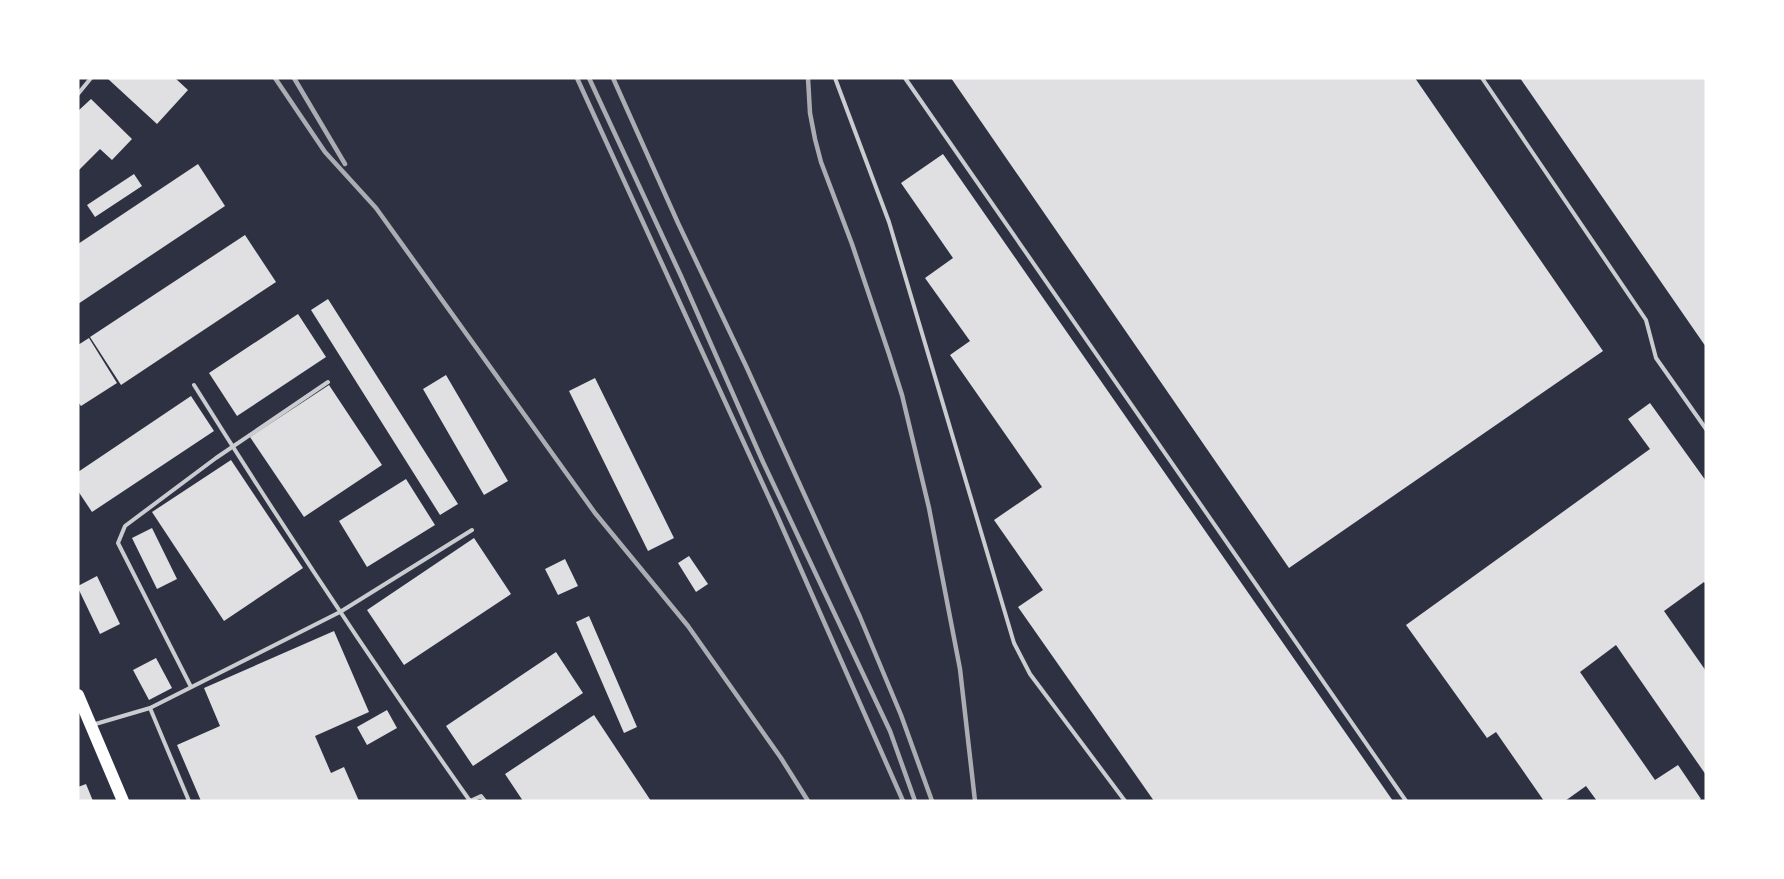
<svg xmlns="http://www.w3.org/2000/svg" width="1784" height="879" font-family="Commissioner,sans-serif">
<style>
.building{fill:#e0e0e3}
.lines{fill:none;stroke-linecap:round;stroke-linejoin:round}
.service{stroke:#caccd0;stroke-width:4}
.secondary{stroke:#fff;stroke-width:12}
.rail{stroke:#abadb3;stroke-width:4.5}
</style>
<rect width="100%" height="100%" fill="#2d3142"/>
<path class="building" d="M 107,78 L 175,78 L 188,90 L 157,124 Z
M 951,78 L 1415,78 L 1603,351 L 1289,568 Z
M 1520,78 L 1706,78 L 1706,347 Z
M 91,99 L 132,139 L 112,160 L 100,149 L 78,171 L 78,111 Z
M 943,154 L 1393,801 L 1154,801 L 1018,607 L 1043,590 L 994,520 L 1042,487 L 950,355 L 970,341 L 925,278 L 953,258 L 901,183 Z
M 198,164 L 225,206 L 78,304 L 78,244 Z
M 134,174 L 142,186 L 95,217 L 87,205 Z
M 245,235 L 276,282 L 121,385 L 90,337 Z
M 328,299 L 458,504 L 440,515 L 311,310 Z
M 298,314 L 326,357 L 237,416 L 209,373 Z
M 89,338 L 117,383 L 81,406 L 78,402 L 78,345 Z
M 446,375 L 508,481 L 484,495 L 423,389 Z
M 595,378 L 674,538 L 648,551 L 569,391 Z
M 329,385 L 382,465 L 304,517 L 250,437 Z
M 191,396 L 214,431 L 92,512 L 78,491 L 78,472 Z
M 1650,403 L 1706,481 L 1706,585 L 1704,582 L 1664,611 L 1706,671 L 1706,775 L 1616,645 L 1580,672 L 1655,780 L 1678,765 L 1701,799 L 1698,801 L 1597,801 L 1586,786 L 1565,801 L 1544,801 L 1496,732 L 1487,738 L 1406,625 L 1650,449 L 1628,419 Z
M 231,460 L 303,568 L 224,621 L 152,512 Z
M 406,479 L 435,525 L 367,567 L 339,521 Z
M 152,528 L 177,579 L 157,589 L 132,538 Z
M 474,538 L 511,594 L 404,665 L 367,610 Z
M 689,556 L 708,584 L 696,592 L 678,563 Z
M 565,559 L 578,586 L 558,595 L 545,569 Z
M 97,576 L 120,624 L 100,634 L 78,588 L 78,586 Z
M 589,616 L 637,727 L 624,733 L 576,622 Z
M 334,631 L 369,712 L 315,736 L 331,773 L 344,767 L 359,801 L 201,801 L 177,745 L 220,726 L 204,688 Z
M 556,652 L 583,693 L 473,766 L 446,726 Z
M 156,658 L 172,688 L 149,700 L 133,670 Z
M 387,710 L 397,728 L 367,745 L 357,727 Z
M 594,715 L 651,801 L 523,801 L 505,774 Z
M 86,784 L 93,801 L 78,801 L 78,787 Z"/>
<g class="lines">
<path class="service" d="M 835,78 L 889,222 L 1014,643 L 1030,674 L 1125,801
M 905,78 L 1406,801
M 1482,78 L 1646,320 L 1656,358 L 1706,429
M 78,94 L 91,78
M 194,385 C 282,526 374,665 470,801 L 481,796 L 485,801
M 191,687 L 118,543 L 125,526 L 216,458 L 328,382
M 150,708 L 189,801
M 92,725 L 150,708 L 340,612 L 472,530"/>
<path class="secondary" d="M 78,695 L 123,801"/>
<path class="rail" d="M 275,78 L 325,152 L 376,208 L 595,513 L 688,626 L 781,758 L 808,801
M 294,78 L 345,164
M 577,78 L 776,513 L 903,801
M 589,78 L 681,276 L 763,462 L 890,731 L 915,801
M 613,78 L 678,223 L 746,366 L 860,617 L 901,715 L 932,801
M 808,78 L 810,113 L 815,139 L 821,162 L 852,244 L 889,354 L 902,395 L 929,508 L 960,669 L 975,801"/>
</g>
<rect width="1784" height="879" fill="none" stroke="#ffffff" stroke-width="159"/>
</svg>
